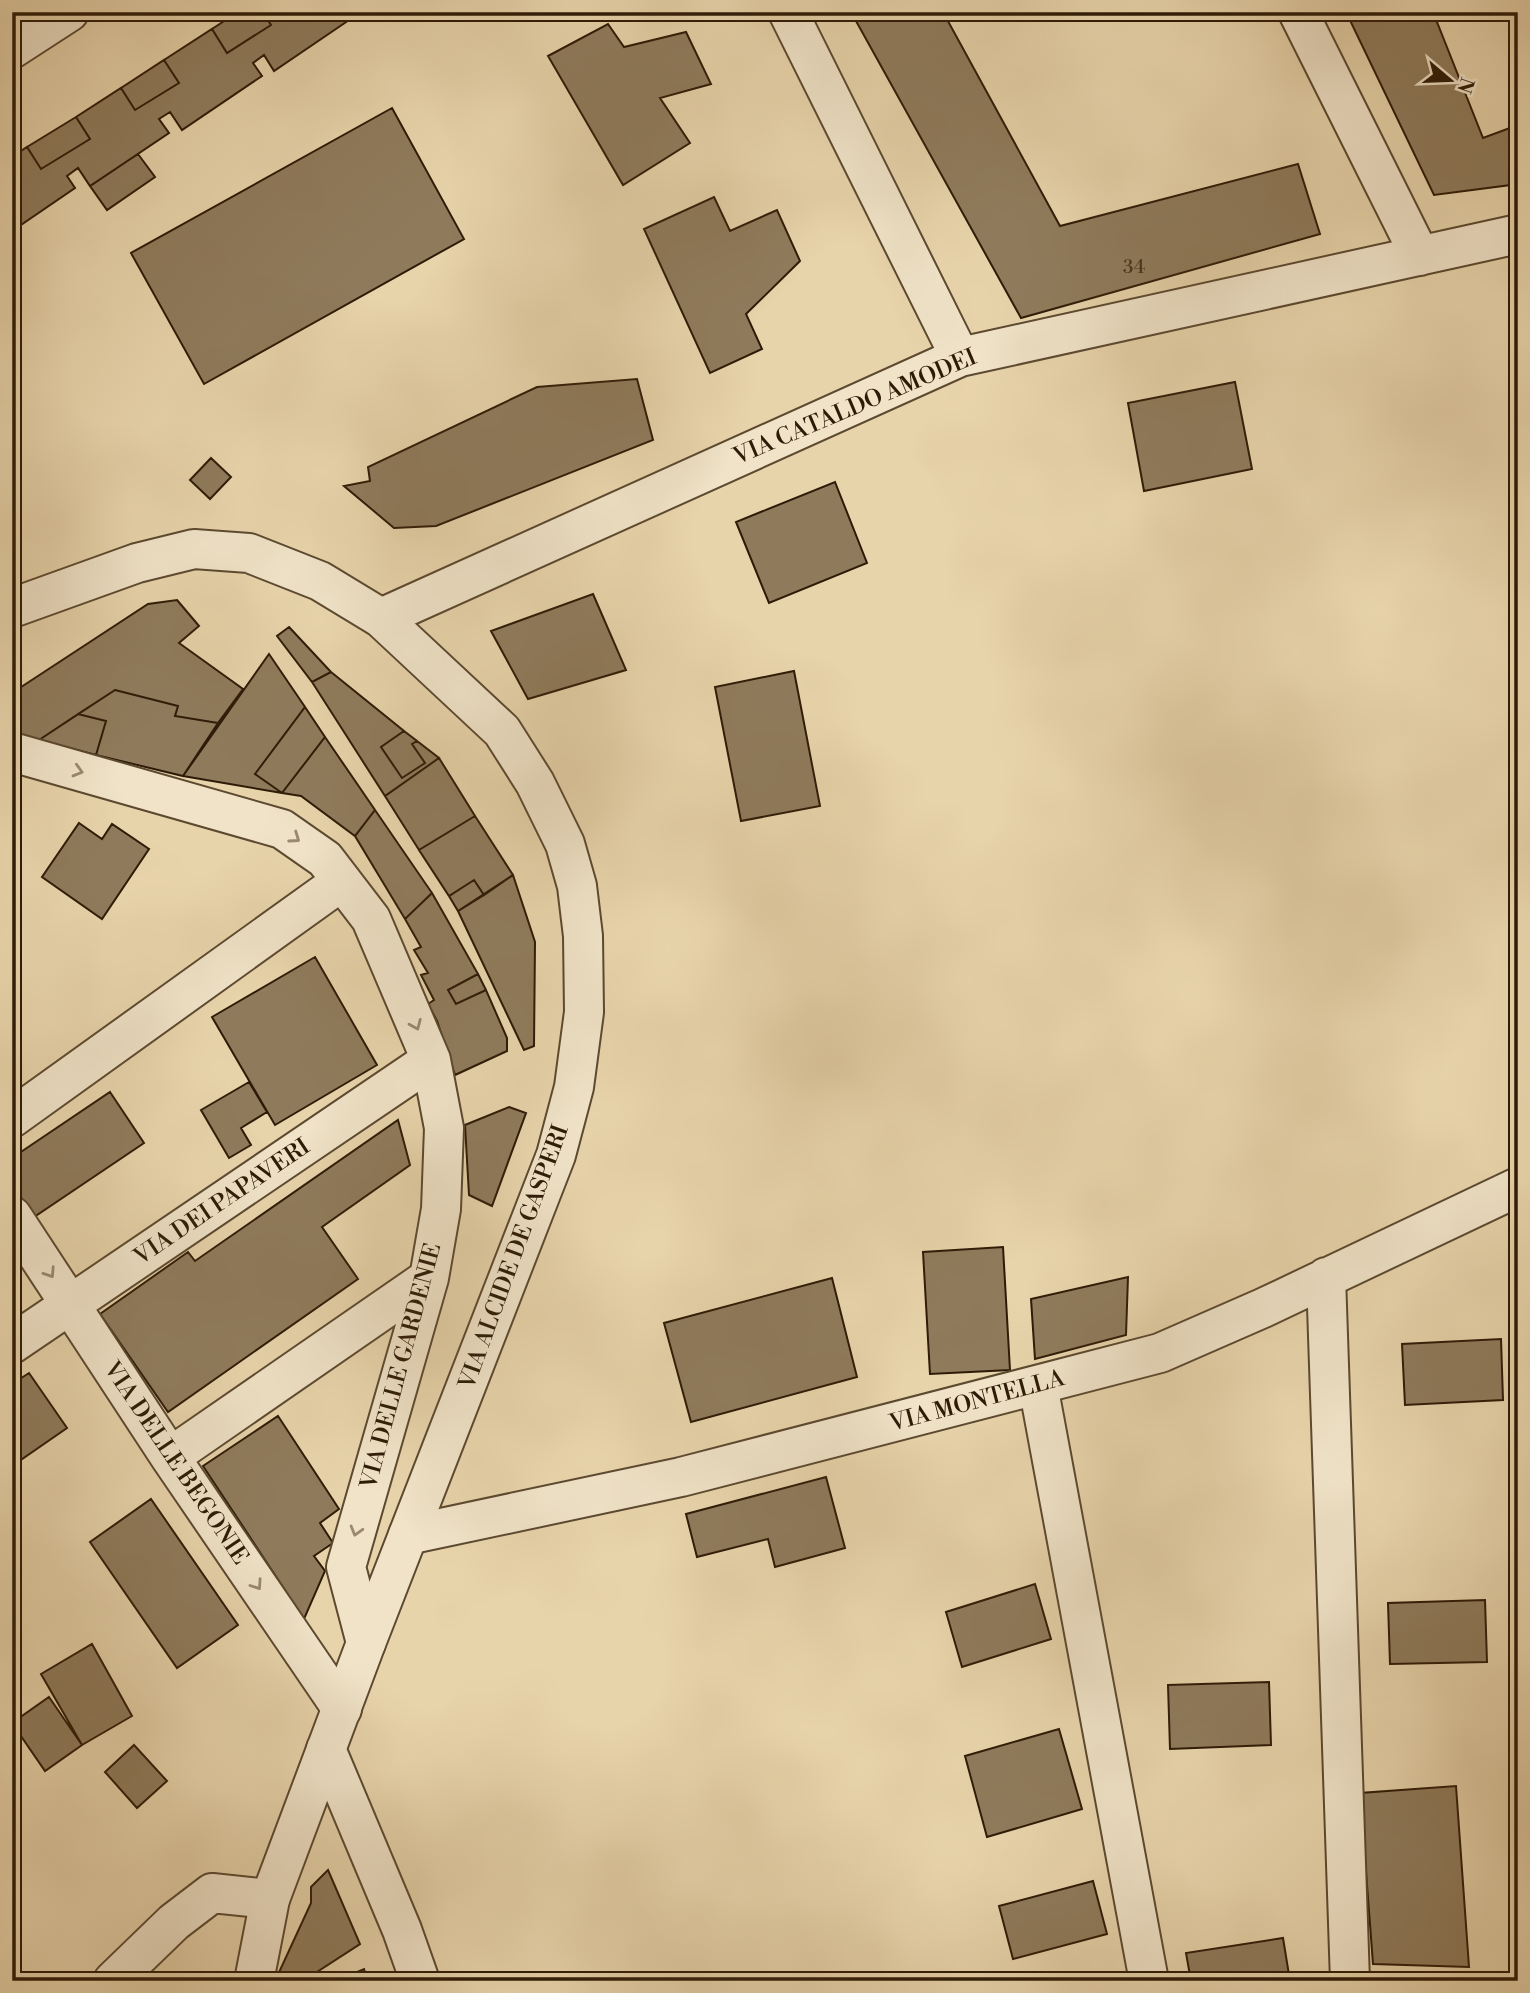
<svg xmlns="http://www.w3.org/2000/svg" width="1530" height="1993" font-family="'Libre Bodoni',serif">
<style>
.building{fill:#8f7b5c;stroke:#2e1b07;stroke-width:2}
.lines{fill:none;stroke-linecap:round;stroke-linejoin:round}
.minor-casing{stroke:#5c4930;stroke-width:42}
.tertiary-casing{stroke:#5c4930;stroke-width:42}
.minor{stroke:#f0e3c8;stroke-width:38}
.tertiary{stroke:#f0e3c8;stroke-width:38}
.oneway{stroke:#998971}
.labels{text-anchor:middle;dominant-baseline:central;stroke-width:6;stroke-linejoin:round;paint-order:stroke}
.number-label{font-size:19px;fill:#46331c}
.street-label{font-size:23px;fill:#2e1b07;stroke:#f0e3c8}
</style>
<rect width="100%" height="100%" fill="#e8d4ab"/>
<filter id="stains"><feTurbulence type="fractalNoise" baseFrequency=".00286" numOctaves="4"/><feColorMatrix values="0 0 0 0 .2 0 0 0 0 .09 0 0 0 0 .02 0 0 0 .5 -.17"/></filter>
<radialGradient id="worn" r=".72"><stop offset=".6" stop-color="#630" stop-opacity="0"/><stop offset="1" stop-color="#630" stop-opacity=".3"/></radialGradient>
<path class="building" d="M 238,12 L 263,12 L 271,25 L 227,53 L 212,29 Z
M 263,12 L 348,12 L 352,18 L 274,71 L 264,55 L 253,63 L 262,76 L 182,130 L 170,112 L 159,119 L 169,133 L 90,186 L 78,168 L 67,176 L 75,188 L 12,231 L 12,157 L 27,147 L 41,169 L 90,139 L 76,117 L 121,88 L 135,110 L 179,83 L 164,60 L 212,29 L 227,53 L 271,25 Z
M 851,12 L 943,12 L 1060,226 L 1298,164 L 1320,234 L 1021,318 Z
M 1346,12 L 1433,12 L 1483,138 L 1518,125 L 1518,184 L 1434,195 Z
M 608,24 L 624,47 L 686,32 L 711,84 L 660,98 L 690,143 L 623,185 L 548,56 Z
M 164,60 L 179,83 L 135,110 L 121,88 Z
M 392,108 L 464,239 L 204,384 L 131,253 Z
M 76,117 L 90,139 L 41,169 L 27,147 Z
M 138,154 L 155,177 L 107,210 L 90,186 Z
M 714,197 L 730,231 L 777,210 L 800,261 L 746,314 L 762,349 L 710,373 L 644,229 Z
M 637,379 L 653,440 L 436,526 L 394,528 L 344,486 L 370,481 L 368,467 L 537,387 Z
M 1235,382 L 1252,469 L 1144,491 L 1128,403 Z
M 211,458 L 231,477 L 210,499 L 190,480 Z
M 835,482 L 867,563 L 769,603 L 736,522 Z
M 593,594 L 626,670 L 528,699 L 491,631 Z
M 177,600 L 199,626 L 179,643 L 243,689 L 218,723 L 175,716 L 178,706 L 115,690 L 39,740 L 12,734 L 12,693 L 148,604 Z
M 289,627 L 331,672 L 312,682 L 277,636 Z
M 269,654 L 305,707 L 255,774 L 282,793 L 183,776 Z
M 794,671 L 820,806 L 741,821 L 715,687 Z
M 331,672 L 404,731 L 381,747 L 402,778 L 425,763 L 412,744 L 417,741 L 439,758 L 385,796 L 312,682 Z
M 115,690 L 178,706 L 175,716 L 218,723 L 183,776 L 96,755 L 106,721 L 78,714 Z
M 305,707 L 325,737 L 282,793 L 255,774 Z
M 78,714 L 106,721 L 96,755 L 39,740 Z
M 404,731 L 417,741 L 412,744 L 425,763 L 402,778 L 381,747 Z
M 325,737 L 375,810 L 355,836 L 301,796 L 282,793 Z
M 439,758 L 475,816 L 419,850 L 385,796 Z
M 375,810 L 432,893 L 405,919 L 355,836 Z
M 475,816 L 513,875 L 484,895 L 474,880 L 449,896 L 419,850 Z
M 79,823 L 102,839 L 112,824 L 149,849 L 102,919 L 42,877 Z
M 513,875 L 535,942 L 534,1046 L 524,1050 L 458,911 Z
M 474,880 L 484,895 L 458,911 L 449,896 Z
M 432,893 L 478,974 L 448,990 L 456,1004 L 486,990 L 507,1038 L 507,1051 L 455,1075 L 437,1021 L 428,1004 L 434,1000 L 421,975 L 428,973 L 414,950 L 421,947 L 405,919 Z
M 315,957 L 377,1065 L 275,1125 L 212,1017 Z
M 478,974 L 486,990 L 456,1004 L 448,990 Z
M 249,1082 L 267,1112 L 241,1128 L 251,1145 L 229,1158 L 201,1110 Z
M 110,1092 L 144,1143 L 34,1217 L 12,1184 L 12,1158 Z
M 509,1107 L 526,1113 L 492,1206 L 469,1195 L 465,1125 Z
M 398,1120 L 410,1165 L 322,1227 L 358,1279 L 168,1412 L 100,1314 L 188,1252 L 195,1261 Z
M 1003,1247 L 1010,1370 L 930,1374 L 923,1252 Z
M 1128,1277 L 1126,1335 L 1035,1359 L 1031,1299 Z
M 832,1278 L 857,1377 L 691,1422 L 664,1323 Z
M 1501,1339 L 1503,1400 L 1405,1405 L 1402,1344 Z
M 29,1373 L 67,1428 L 12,1466 L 12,1384 Z
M 278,1416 L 339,1509 L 320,1523 L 333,1543 L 314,1556 L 325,1571 L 304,1619 L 203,1466 Z
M 826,1477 L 845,1548 L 775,1567 L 768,1539 L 697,1557 L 686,1514 Z
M 151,1499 L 238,1625 L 177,1668 L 90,1542 Z
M 1035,1584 L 1051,1639 L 962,1667 L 946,1612 Z
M 1485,1600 L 1487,1662 L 1390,1664 L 1388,1603 Z
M 92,1644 L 132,1716 L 82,1745 L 41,1674 Z
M 1269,1682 L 1271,1745 L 1170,1749 L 1168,1685 Z
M 49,1697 L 82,1745 L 45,1771 L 12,1723 Z
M 1059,1729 L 1082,1809 L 987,1837 L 965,1756 Z
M 134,1745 L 167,1781 L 137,1808 L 105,1772 Z
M 1456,1786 L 1469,1967 L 1373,1964 L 1360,1793 Z
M 328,1870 L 360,1944 L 303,1981 L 275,1981 L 311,1903 L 311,1887 Z
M 1093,1881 L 1107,1934 L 1013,1959 L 999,1906 Z
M 1283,1938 L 1290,1981 L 1191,1981 L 1186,1953 Z
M 364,1969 L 368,1981 L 336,1981 Z"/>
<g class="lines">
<defs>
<path id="minor" d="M 788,12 L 960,357
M 1298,12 L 1420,256
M 12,49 L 69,12
M 381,618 L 960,357 L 1518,234
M 12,752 L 282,829 L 325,859 L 371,919 L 431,1060 L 444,1128 L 441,1209 L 429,1278 L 346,1567 L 366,1643
M 12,1118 L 342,881
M 12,1216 L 170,1457 L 342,1709
M 1326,1277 L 1350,1981
M 12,1344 L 431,1060
M 1038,1385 L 1149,1981
M 170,1457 L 429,1278
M 408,1535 L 681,1477 L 1160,1353 L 1263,1308 L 1518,1187
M 326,1749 L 402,1930 L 420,1981
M 113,1981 L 174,1922 L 212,1893 L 270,1899"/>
<path id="tertiary" d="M 12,608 L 137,563 L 194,549 L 249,553 L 320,581 L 381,618 L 502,731 L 535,783 L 565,844 L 577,886 L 583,936 L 584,1012 L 574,1087 L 556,1155 L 366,1643 L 270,1899 L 254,1981"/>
</defs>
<use href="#minor" class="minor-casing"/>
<use href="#tertiary" class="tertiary-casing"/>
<use href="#minor" class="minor"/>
<use href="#tertiary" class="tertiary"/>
</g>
<defs><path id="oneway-chevron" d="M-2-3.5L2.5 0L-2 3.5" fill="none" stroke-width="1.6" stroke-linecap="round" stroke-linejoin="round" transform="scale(1.75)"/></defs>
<g class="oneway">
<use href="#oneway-chevron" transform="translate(78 771) rotate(16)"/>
<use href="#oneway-chevron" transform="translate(295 838) rotate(35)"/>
<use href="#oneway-chevron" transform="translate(416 1025) rotate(67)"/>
<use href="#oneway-chevron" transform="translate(50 1273) rotate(57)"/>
<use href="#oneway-chevron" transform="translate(356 1531) rotate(106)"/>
<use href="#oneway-chevron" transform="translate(257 1585) rotate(56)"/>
</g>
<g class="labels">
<g class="number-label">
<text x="1134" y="267">34</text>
</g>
<g class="street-label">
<text transform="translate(855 407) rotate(-23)">VIA CATALDO AMODEI</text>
<text transform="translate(222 1202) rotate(-34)">VIA DEI PAPAVERI</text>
<text transform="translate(514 1257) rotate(-70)">VIA ALCIDE DE GASPERI</text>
<text transform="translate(401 1366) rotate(-75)">VIA DELLE GARDENIE</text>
<text transform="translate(977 1401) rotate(-15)">VIA MONTELLA</text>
<text transform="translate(176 1463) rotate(56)">VIA DELLE BEGONIE</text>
</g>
</g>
<rect width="1530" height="1993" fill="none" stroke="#e8d4ab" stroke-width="42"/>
<rect x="14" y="14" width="1502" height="1965" fill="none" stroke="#2e1b07" stroke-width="3.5"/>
<rect x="21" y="21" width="1488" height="1951" fill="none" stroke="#2e1b07" stroke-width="2"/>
<g transform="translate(1450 80) rotate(109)" stroke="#f0e3c8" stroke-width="5" paint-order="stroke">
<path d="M0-5L12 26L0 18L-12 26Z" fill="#2e1b07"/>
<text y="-10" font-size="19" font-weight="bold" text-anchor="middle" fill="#2e1b07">N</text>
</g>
<rect width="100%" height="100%" filter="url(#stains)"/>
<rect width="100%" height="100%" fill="url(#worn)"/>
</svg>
